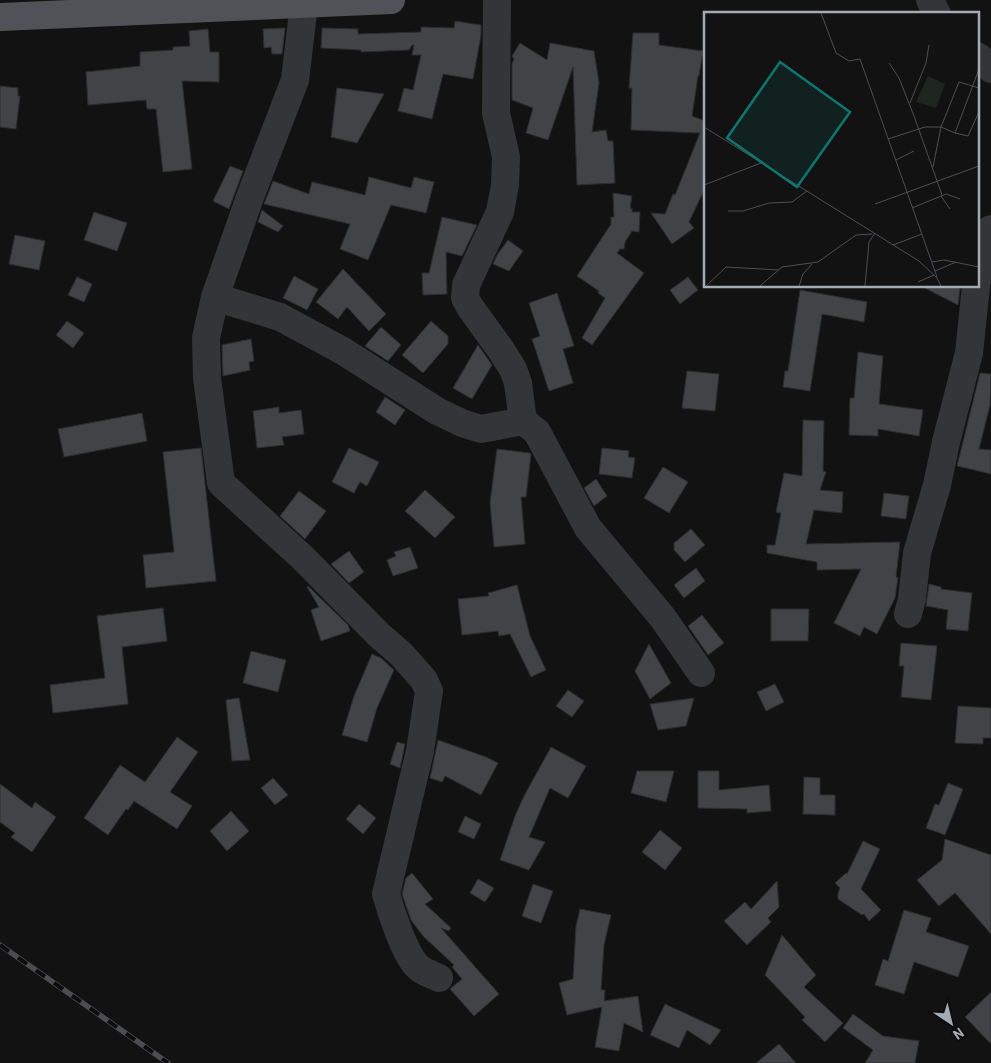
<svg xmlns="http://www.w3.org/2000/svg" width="991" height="1063" font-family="Barlow,sans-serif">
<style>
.building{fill:#414346;stroke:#2c2d2f}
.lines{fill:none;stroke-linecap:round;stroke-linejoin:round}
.minor{stroke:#343538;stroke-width:28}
.major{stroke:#505257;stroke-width:28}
.rail-casing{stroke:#4b4d51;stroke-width:5.5}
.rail{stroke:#0d0d0e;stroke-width:4;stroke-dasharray:11;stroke-linecap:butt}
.inset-road{fill:none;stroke:#4d4f53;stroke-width:1}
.view{fill:#0f766e;fill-opacity:0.15;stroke:#0f766e;stroke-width:2.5}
.inset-edge{fill:none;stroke:#a5abb3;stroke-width:2.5}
</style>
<rect width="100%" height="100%" fill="#121213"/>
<path class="building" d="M 455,21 L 481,25 L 481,35 L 473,79 L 443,74 L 432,119 L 398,111 L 404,88 L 413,90 L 421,55 L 412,55 L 414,45 L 412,45 L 409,50 L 361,52 L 361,50 L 321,48 L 322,28 L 358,29 L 358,34 L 421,32 L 421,27 L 454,28 Z
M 285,28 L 282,54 L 272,54 L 271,47 L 264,48 L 263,29 Z
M 208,29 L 210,52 L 219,52 L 219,82 L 182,81 L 192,169 L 163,172 L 156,109 L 147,109 L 146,100 L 88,105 L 86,72 L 140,66 L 140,52 L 173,50 L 173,47 L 190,46 L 189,31 Z
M 633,33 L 659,33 L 659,45 L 703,51 L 699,76 L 698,76 L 692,116 L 705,121 L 705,188 L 689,222 L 694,228 L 672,244 L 651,213 L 665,214 L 673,194 L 675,195 L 700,133 L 631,130 L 632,88 L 629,88 Z
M 520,43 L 547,60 L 550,43 L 594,51 L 599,83 L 592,132 L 606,130 L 608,141 L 613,141 L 615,183 L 577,185 L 573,67 L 548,140 L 526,133 L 533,108 L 512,100 L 512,64 L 514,59 L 512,56 Z
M 0,86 L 18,88 L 18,96 L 20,96 L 16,129 L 0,127 Z
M 337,88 L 384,94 L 357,143 L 331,137 Z
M 230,166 L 243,171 L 229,209 L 213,201 Z
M 369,177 L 411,188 L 414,177 L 434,182 L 426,213 L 391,205 L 368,260 L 340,249 L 350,224 L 264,204 L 273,181 L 309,194 L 312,182 L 365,195 Z
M 613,193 L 632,196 L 630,209 L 632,208 L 632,212 L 640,212 L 639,232 L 632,231 L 625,242 L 624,249 L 620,249 L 617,253 L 644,273 L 592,345 L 582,338 L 605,298 L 598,293 L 599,291 L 577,276 L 611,224 L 611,217 L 614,217 Z
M 262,210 L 283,226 L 278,232 L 258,222 Z
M 94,212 L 127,223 L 117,251 L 84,240 Z
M 442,217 L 477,225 L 462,256 L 446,252 L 447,294 L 423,295 L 422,273 L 429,273 Z
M 15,235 L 45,241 L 39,270 L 9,264 Z
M 508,240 L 523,251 L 509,271 L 493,264 L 497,255 Z
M 343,269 L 386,314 L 369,331 L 347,307 L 338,319 L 316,302 Z
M 294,276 L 318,289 L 307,310 L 283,298 Z
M 77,277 L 92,284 L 84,302 L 68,295 Z
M 688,277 L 698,290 L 680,304 L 670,290 Z
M 921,286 L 957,286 L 960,288 L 958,305 Z
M 800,290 L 867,302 L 864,322 L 822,314 L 810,391 L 783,387 L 785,371 L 788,371 Z
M 557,293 L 574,346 L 563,349 L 573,383 L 549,391 L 532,339 L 540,336 L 529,303 Z
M 67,321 L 84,333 L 73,348 L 56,335 Z
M 431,321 L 448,336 L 448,344 L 423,373 L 402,355 Z
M 381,327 L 401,345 L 388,361 L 365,346 Z
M 251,339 L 254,361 L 249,362 L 250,370 L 223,376 L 222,345 Z
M 478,345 L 492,365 L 472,399 L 453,388 Z
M 858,352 L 883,356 L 879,404 L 923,410 L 919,436 L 878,429 L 878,436 L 849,435 L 850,398 L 854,398 Z
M 687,371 L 719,374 L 715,411 L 682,408 Z
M 980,373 L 991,374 L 990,405 L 979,449 L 991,450 L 991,474 L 957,466 Z
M 385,397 L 405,410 L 395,425 L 376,412 Z
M 279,407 L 279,413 L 301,410 L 304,434 L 282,437 L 284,445 L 257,448 L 253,411 Z
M 142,413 L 147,441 L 64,457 L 58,429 Z
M 803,420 L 824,421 L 823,471 L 826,472 L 820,490 L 843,492 L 842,513 L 814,510 L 806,544 L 900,542 L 896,577 L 898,578 L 895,598 L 877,634 L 864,627 L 860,636 L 834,623 L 861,569 L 817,570 L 817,562 L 767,553 L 767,545 L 775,545 L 781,513 L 776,512 L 784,473 L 802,476 Z
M 201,448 L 216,581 L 146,588 L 143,555 L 174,552 L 163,452 Z
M 349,448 L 379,462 L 367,486 L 360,482 L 354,493 L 332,482 Z
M 602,448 L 629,451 L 628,457 L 635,458 L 632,478 L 599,474 Z
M 497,449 L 530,453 L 531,454 L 526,497 L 521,497 L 525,544 L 494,547 L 490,503 Z
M 663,467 L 688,482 L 669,513 L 644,498 Z
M 596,479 L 607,496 L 594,506 L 584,488 Z
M 425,490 L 455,517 L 435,538 L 405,511 Z
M 299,491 L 326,511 L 305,539 L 280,516 Z
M 884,493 L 909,496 L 906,519 L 881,516 Z
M 691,529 L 705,545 L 685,562 L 674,550 L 674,543 Z
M 410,547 L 418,568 L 393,576 L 387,560 L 396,556 L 394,552 Z
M 349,551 L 364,572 L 349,583 L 331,564 Z
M 696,568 L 705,581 L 684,598 L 674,585 Z
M 929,584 L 941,587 L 941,589 L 972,593 L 968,631 L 946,629 L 948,610 L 926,606 Z
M 517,585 L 530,636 L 546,670 L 531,677 L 510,634 L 499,636 L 498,631 L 462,635 L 458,599 L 489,596 L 488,593 Z
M 308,586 L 348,625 L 350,631 L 321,641 L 311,610 L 319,607 L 307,587 Z
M 163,608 L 167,641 L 122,647 L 128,704 L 53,713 L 50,685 L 105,678 L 97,616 Z
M 771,609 L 809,609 L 808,641 L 771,641 Z
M 702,615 L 724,643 L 708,655 L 688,626 Z
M 901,643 L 937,646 L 931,700 L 901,697 L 904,666 L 899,666 Z
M 649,644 L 671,683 L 650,699 L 635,671 Z
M 251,651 L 286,660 L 278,692 L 243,683 Z
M 372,654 L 381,658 L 394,670 L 377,708 L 367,742 L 342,735 L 354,696 Z
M 775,684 L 784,702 L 766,711 L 757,692 Z
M 568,690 L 584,701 L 572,717 L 556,706 Z
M 239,698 L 250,760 L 232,761 L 226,700 Z
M 694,698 L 686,726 L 658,730 L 650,704 Z
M 958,706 L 991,708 L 991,738 L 983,738 L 983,744 L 955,743 Z
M 177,737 L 198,752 L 170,792 L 192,806 L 177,829 L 134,801 L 128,810 L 126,809 L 108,835 L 84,818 L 120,765 L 145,782 Z
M 438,740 L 486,757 L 498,763 L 481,795 L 445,776 L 442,782 L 430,778 Z
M 397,742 L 405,744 L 400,768 L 390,764 Z
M 551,747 L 586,766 L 568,798 L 550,788 L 529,837 L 545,842 L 529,870 L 500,860 L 515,816 L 524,796 Z
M 637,771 L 674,771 L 666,802 L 631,793 Z
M 698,771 L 719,771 L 719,790 L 769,785 L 771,811 L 747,813 L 747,809 L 698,808 Z
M 804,777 L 820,778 L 820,795 L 835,795 L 835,815 L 803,814 Z
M 273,778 L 288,795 L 275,805 L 261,788 Z
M 948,783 L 963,789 L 945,835 L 926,828 L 935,804 L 939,805 Z
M 0,784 L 32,808 L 35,802 L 56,817 L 32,852 L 11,837 L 15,833 L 0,822 Z
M 359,804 L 376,818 L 363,834 L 346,819 Z
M 231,811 L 249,831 L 227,851 L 210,831 Z
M 465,816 L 481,824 L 474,839 L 458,832 Z
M 660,830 L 682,848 L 665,870 L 642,852 Z
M 945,839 L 991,855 L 991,934 L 955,893 L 939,906 L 917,880 L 942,860 Z
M 863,841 L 880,849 L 861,889 L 881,910 L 869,921 L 864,914 L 862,915 L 838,899 L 838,893 L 840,888 L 835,883 L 846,873 L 847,874 Z
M 412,873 L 433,899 L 425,904 L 451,928 L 449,931 L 441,928 L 499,994 L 474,1016 L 450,989 L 462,979 L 452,967 L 454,965 L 423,936 L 411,920 L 402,894 L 406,878 Z
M 478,879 L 494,888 L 485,902 L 470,893 Z
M 777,881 L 779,907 L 768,918 L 771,922 L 747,945 L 724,921 L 745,902 L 751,909 Z
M 533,884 L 553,891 L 541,923 L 522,916 Z
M 580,909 L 611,915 L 604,945 L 601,990 L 605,990 L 604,1001 L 638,996 L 643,1032 L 624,1023 L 619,1051 L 595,1047 L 602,1007 L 567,1015 L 559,983 L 573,979 L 576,926 Z
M 904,910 L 931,918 L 926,932 L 969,946 L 958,977 L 914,962 L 904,994 L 875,985 L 883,959 L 888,961 Z
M 782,935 L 816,975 L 804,987 L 843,1023 L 825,1042 L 802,1020 L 805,1017 L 765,975 Z
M 991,992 L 991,1044 L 965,1017 Z
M 665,1004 L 721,1030 L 710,1045 L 687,1030 L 679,1048 L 650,1035 Z
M 853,1014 L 883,1036 L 919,1041 L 915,1063 L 865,1063 L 873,1050 L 843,1028 Z
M 779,1044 L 796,1063 L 756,1063 Z"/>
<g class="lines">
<path class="minor" d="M 497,0 L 496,113 L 506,157 L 505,185 L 500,212 L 466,285 L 465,298 L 470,307 L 501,350 L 513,369 L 518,383 L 523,421
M 930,0 L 937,14
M 304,4 L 295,80 L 250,197 L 215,297 L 206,338 L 207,378 L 221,483 L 303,558 L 379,635 L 401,654 L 424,680 L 429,691 L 420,751 L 386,894 C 391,912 405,955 418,967 C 423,972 433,975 439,978
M 977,56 L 985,62 L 991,69
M 977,281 L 991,229
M 215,297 L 280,317 L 343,351 L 437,411 L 462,423 L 481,429 L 523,421 L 537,432 L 588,528 L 663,618 L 701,673
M 908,614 L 912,599 L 917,553 L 937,485 L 946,442 L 969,353 L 976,286"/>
<path class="major" d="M 0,17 L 391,0"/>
<defs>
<path id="rail" d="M 0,945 L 168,1063"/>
</defs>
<use href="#rail" class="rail-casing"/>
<use href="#rail" class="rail"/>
</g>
<g transform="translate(704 12)">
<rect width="275" height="275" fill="#121213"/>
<path d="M 224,64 L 241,72 L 232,96 L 212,90 Z" fill="#1f261f"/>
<path class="inset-road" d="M 117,1 L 132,41 L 145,49 L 156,47 L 233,265M 185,51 L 195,66 L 210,104 L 238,183M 206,91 L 222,51 L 225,33M 0,115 L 215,249 L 233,266 L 237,274M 251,121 L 264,124 L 275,100M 184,127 L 221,115 L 237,115 L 251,121 L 275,57M 192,148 L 210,139M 229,155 L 237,115 L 255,70 L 275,76M 0,173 L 57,151M 237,184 L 246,197M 171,192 L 275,154M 208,196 L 242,182 L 256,187M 24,199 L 39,199 L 65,191 L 88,190 L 103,179M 189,233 L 218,222M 228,250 L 240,248 L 275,255M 231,259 L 252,250M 214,270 L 230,263M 2,274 L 22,255 L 75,258M 56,274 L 78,255 L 114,250 L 152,223 L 168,222M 95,274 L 99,262 L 108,252M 161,274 L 165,230 L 171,221"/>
<path class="view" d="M 76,50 L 146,100 L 93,175 L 23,126 Z"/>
<rect width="275" height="275" class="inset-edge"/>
</g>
<g transform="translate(951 1023) rotate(145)" stroke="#0d0d0e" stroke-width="4" paint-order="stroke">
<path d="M0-4L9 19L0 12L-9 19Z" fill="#a5abb3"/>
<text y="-8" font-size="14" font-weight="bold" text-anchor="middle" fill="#a5abb3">N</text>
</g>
</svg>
